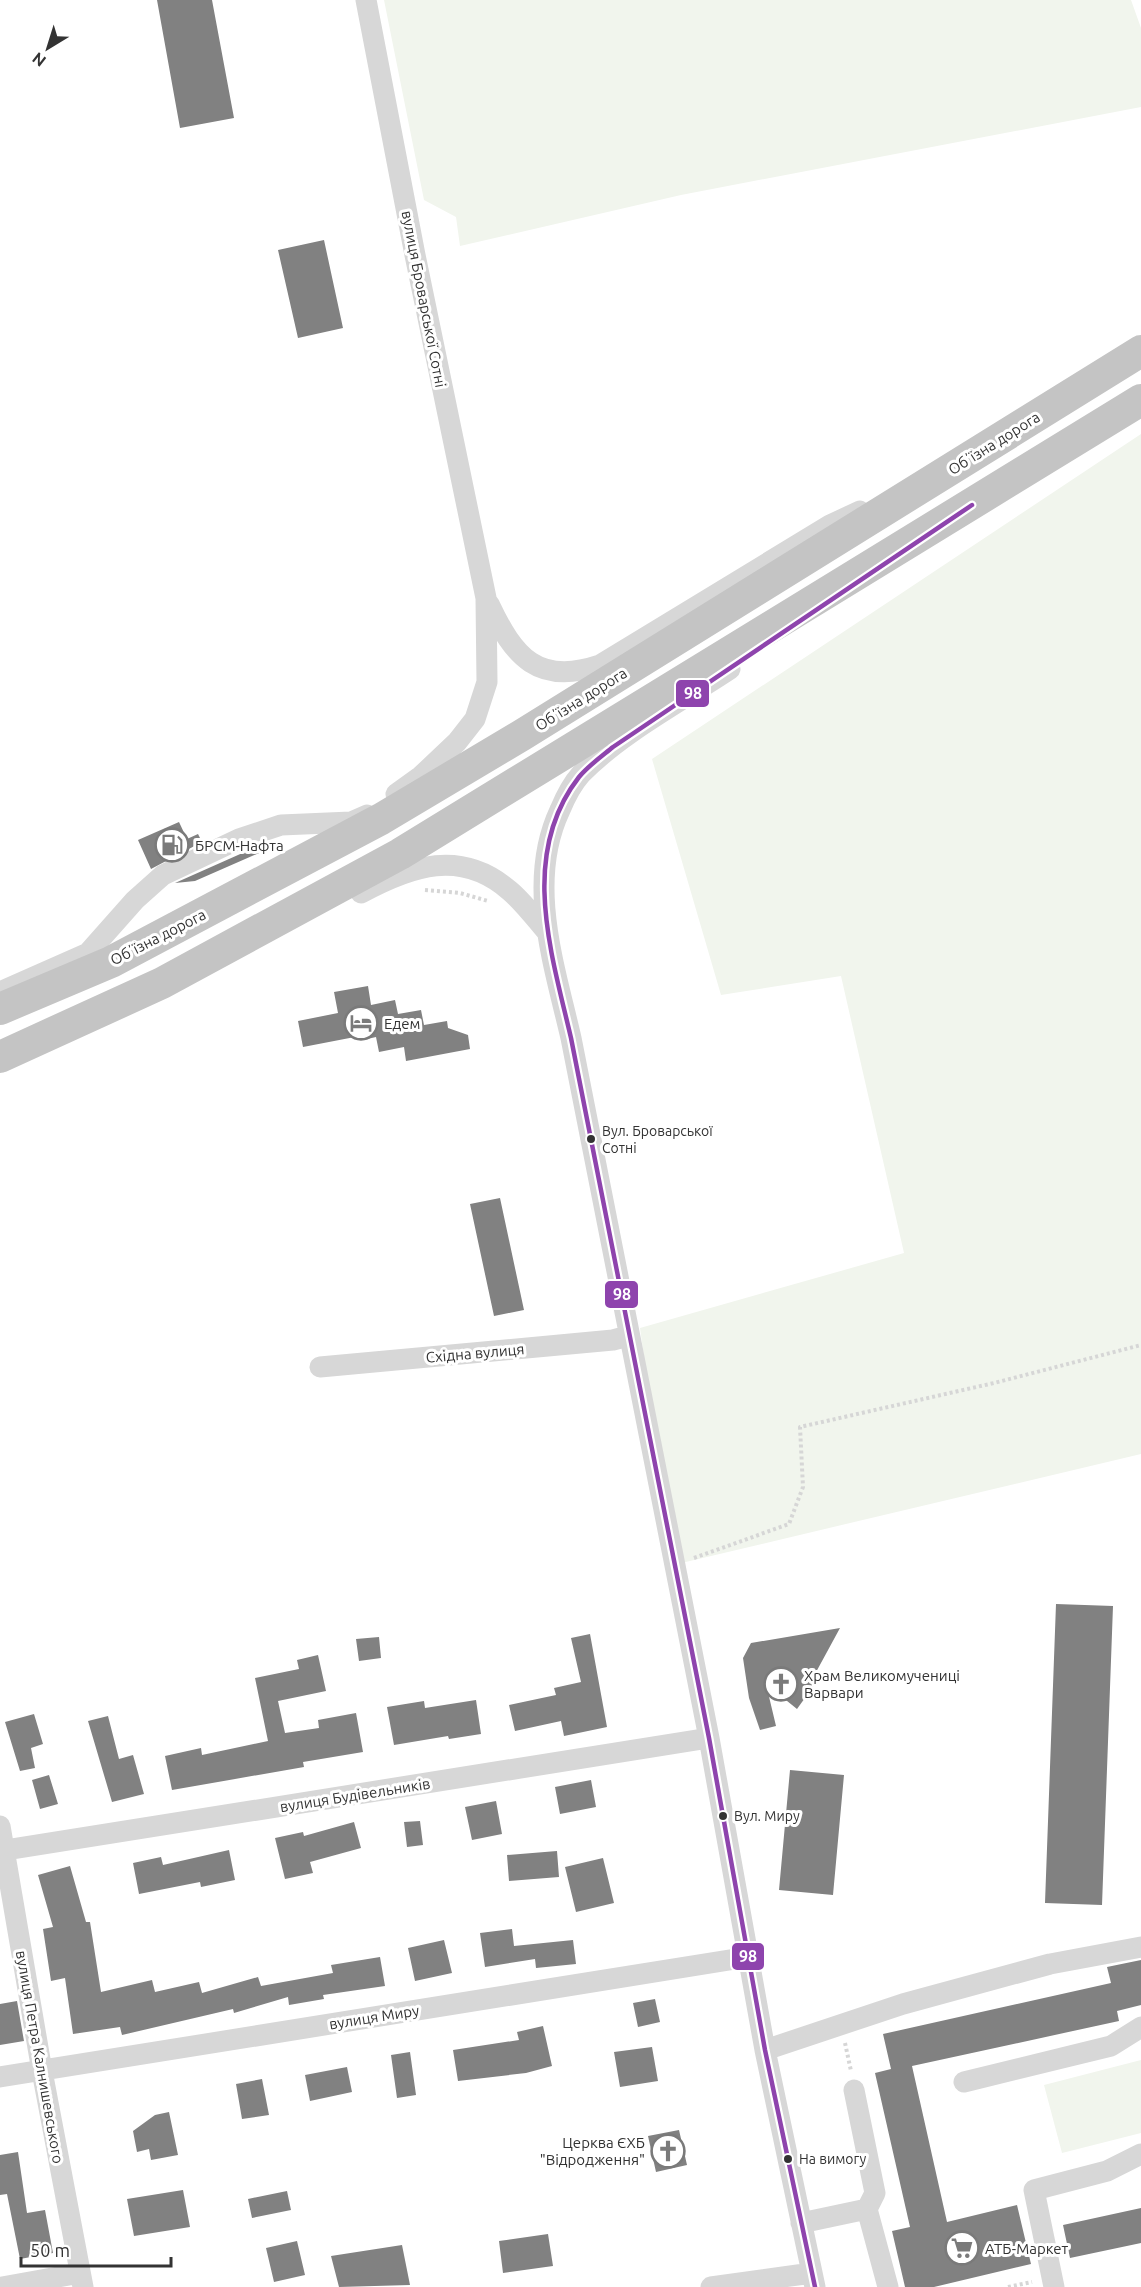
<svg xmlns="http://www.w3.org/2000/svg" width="1141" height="2287" font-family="Ubuntu,sans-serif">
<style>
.green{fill:#f1f5ed}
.building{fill:#818181}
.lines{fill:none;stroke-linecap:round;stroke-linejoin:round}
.path{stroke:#d6d6d6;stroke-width:4;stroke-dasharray:3 3;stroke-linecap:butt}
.minor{stroke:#d7d7d7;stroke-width:21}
.highway{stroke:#c4c4c4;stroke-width:32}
.bus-1-casing{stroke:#fff;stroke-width:9}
.bus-1{stroke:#8e44ad;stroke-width:4.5}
.bus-dot{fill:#333;stroke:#fff;stroke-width:2}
.labels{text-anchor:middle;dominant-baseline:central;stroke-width:6;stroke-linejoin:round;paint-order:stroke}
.bus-label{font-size:14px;fill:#333;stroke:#fff;text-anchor:start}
.street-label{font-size:15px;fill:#333;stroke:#fff}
.poi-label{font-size:15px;fill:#333;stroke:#fff;text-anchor:start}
.line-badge{stroke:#fff;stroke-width:2}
.badge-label{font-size:16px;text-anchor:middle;font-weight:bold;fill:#fff}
</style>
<rect width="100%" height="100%" fill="#fff"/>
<path class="green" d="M 384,0 L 1131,0 L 1141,28 L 1141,107 L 681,195 L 460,246 L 456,217 L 424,200 Z
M 1141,434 L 1141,1454 L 673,1565 L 640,1328 L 904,1253 L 841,976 L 721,995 L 652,759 Z
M 1141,2060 L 1141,2133 L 1062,2153 L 1044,2085 Z"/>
<path class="building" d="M 157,0 L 212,0 L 234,118 L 180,128 Z
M 324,240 L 343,328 L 298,338 L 278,250 Z
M 179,822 L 187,839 L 198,834 L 202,842 L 151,869 L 138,840 Z
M 263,844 L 266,850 L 195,881 L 175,883 Z
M 368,986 L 371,1005 L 395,1000 L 398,1014 L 421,1010 L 424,1025 L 447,1021 L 448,1028 L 468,1035 L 470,1049 L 406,1061 L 404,1047 L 379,1052 L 376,1037 L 363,1040 L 360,1036 L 303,1047 L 298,1021 L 338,1013 L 334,992 Z
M 500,1198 L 524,1310 L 494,1316 L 470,1204 Z
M 1056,1604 L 1113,1606 L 1102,1905 L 1045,1903 Z
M 840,1628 L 815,1674 L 820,1677 L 797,1709 L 766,1684 L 776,1726 L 760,1730 L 749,1698 L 743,1658 L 751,1643 Z
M 590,1634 L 607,1727 L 564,1736 L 561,1721 L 515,1731 L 509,1705 L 556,1695 L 554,1688 L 581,1682 L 571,1638 Z
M 379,1637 L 381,1658 L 359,1661 L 356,1639 Z
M 318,1655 L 326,1691 L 278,1701 L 285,1733 L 319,1728 L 318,1720 L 356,1713 L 363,1752 L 303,1762 L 304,1767 L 172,1790 L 165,1756 L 201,1748 L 202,1755 L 268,1741 L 255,1678 L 299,1669 L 297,1660 Z
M 476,1700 L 481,1734 L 449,1739 L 448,1736 L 394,1745 L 387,1707 L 424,1701 L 425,1708 Z
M 34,1714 L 43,1744 L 31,1748 L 35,1768 L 20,1771 L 5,1722 Z
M 108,1716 L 119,1759 L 133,1755 L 144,1794 L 112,1802 L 88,1721 Z
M 790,1770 L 844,1775 L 833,1895 L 779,1890 Z
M 49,1775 L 58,1804 L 40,1809 L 32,1780 Z
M 591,1780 L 596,1807 L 560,1814 L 555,1787 Z
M 496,1801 L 502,1834 L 472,1840 L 465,1807 Z
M 420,1821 L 423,1845 L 407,1847 L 404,1822 Z
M 354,1822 L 361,1848 L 310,1862 L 313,1873 L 285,1879 L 275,1838 L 303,1832 L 304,1836 Z
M 229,1850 L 235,1880 L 201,1887 L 200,1882 L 139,1894 L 133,1863 L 161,1857 L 163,1865 Z
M 557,1851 L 559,1877 L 509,1881 L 507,1855 Z
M 603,1858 L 614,1903 L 576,1912 L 565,1867 Z
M 70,1866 L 86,1922 L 90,1922 L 101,1992 L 152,1980 L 155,1992 L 199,1982 L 202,1993 L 258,1977 L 261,1986 L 333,1973 L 331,1965 L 380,1957 L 385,1986 L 323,1995 L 324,1999 L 289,2005 L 288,1997 L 234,2013 L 233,2009 L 122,2035 L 120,2027 L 73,2034 L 65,1978 L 51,1981 L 43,1929 L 53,1927 L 38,1875 Z
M 512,1929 L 514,1946 L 573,1940 L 576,1964 L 536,1968 L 535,1959 L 485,1967 L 480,1933 Z
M 444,1940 L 452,1973 L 415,1981 L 408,1948 Z
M 1141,1960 L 1141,2005 L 1117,2011 L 1119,2021 L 912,2066 L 947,2222 L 1017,2205 L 1031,2264 L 934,2287 L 905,2287 L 892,2231 L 910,2227 L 875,2073 L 891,2069 L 883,2034 L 1111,1983 L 1107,1967 Z
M 655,1999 L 660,2022 L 638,2027 L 633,2003 Z
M 17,2001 L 24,2041 L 0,2045 L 0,2004 Z
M 543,2026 L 552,2066 L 526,2073 L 458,2081 L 453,2050 L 519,2040 L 517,2032 Z
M 652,2047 L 658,2081 L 620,2087 L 614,2052 Z
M 410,2052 L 416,2095 L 397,2098 L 391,2055 Z
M 347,2067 L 352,2092 L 310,2101 L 305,2075 Z
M 262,2079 L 269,2115 L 242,2119 L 236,2084 Z
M 169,2112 L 178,2155 L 151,2160 L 149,2149 L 137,2152 L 133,2131 L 155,2115 Z
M 679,2130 L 687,2165 L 656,2172 L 648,2136 Z
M 18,2152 L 27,2213 L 45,2210 L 53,2253 L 20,2259 L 7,2194 L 0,2195 L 0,2155 Z
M 183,2190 L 190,2227 L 134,2236 L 127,2199 Z
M 287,2191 L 291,2210 L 252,2218 L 248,2199 Z
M 1141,2208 L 1141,2243 L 1070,2258 L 1063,2225 Z
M 548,2234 L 553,2266 L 503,2273 L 499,2241 Z
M 297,2241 L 305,2275 L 274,2282 L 266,2248 Z
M 402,2245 L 410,2285 L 339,2287 L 331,2256 Z"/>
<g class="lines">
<path class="path" d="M 425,890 L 460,893 L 488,901
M 694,1558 L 789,1524 L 803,1487 L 800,1427 L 994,1383 L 1141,1345
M 845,2043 L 851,2071
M 1008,2287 L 1032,2282"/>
<path class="minor" d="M 366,0 L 415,255 L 486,598 L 487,682 L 475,719 L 457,742 L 421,776 L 396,794
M 489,604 C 514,657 538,686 600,665 L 830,525 L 860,511
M 730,669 C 682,701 621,733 581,774 C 572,784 565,798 560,810 C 526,882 554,964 571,1038 L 709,1738 L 765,2050 L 815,2287
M 361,893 C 411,866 461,848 510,891 C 524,903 535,918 547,932
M 0,992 L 88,953 L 135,900 L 163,875 L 239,839 L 281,825 L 351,822 L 367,815
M 320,1367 L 613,1340 L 628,1336
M 0,1826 L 42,2071 L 83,2287
M 0,1851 L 709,1738
M 765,2050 L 903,2004 L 1050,1964 L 1141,1947
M 0,2077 L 748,1957
M 964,2082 L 1111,2046 L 1141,2027
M 867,2209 L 888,2287
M 801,2223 L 867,2209 L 875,2193 L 854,2090
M 2,2287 L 80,2273
M 711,2287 L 812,2273
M 1054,2287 L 1034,2190 L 1107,2171 L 1141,2154"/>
<path class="highway" d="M 0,1009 L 111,962 L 381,819 L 522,735 L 1141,351
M 0,1057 L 162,983 L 400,854 L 1141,400"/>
<defs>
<path id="bus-1" d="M 815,2287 L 765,2050 L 709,1738 L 571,1038 C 551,952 519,854 579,777 C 588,766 602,756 613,747 L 972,505"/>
</defs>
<use href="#bus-1" class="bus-1-casing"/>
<use href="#bus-1" class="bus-1"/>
</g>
<defs>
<symbol id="fuel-ring" viewBox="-11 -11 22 22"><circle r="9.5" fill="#fff" stroke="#7a7a7a" stroke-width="1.5"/><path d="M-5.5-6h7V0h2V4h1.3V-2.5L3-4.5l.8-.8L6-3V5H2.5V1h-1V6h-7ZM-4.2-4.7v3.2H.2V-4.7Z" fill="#7a7a7a"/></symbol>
<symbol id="hotel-ring" viewBox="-11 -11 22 22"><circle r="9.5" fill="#fff" stroke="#7a7a7a" stroke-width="1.5"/><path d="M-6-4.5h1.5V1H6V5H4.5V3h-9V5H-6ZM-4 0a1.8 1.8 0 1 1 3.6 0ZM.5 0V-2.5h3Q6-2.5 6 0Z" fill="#7a7a7a"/></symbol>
<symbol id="church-ring" viewBox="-11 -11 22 22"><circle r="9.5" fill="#fff" stroke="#7a7a7a" stroke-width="1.5"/><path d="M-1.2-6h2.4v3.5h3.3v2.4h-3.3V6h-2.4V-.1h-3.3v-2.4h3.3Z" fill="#7a7a7a"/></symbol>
<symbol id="supermarket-ring" viewBox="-11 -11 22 22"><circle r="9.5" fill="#fff" stroke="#7a7a7a" stroke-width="1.5"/><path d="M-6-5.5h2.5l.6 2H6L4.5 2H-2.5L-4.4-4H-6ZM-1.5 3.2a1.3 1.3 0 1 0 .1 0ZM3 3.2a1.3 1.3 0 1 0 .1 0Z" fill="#7a7a7a"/></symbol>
</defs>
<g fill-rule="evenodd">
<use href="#fuel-ring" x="153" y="826" width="38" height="38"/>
<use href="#hotel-ring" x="342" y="1004" width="38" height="38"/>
<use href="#church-ring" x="762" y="1665" width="38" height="38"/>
<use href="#church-ring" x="649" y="2132" width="38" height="38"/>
<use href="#supermarket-ring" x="943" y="2229" width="38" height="38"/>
</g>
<g class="bus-dot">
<circle cx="591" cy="1139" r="5"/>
<circle cx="723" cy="1816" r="5"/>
<circle cx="788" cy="2159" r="5"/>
</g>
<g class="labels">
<g class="bus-label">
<text x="602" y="1131">Вул. Броварської<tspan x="602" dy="17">Cотні</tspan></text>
<text x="734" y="1816">Вул. Миру</text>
<text x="799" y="2159">На вимогу</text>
</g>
<g class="street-label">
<text transform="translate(424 299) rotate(79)">вулиця Броварської Сотні</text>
<text transform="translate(994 443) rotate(-32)">Обʼїзна дорога</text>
<text transform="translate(581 699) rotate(-32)">Обʼїзна дорога</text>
<text transform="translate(158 937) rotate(-27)">Обʼїзна дорога</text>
<text transform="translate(475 1353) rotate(-5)">Східна вулиця</text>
<text transform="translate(355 1795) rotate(-9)">вулиця Будівельників</text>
<text transform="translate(374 2017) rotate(-9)">вулиця Миру</text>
<text transform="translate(40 2057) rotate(80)">вулиця Петра Калнишевського</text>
</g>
<g class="poi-label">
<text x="195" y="845">БРСМ-Нафта</text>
<text x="384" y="1023">Едем</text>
<text x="804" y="1675">Храм Великомучениці<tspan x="804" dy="17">Варвари</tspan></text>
<text x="645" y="2142" text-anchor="end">Церква ЄХБ<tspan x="645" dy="17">"Відродження"</tspan></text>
<text x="985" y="2248">АТБ-Маркет</text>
</g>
</g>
<g class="line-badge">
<rect x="675" y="679" width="35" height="29" rx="6" fill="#8e44ad"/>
<rect x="604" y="1280" width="35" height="29" rx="6" fill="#8e44ad"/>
<rect x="731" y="1942" width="34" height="29" rx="6" fill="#8e44ad"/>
</g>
<g class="badge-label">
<text x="693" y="699">98</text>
<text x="622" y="1300">98</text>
<text x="748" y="1962">98</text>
</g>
<g transform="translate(48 48) rotate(218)" stroke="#ffffff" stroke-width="4.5" paint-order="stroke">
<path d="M0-4.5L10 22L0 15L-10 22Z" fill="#333333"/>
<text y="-9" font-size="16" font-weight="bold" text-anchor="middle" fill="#333333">N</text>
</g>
<path d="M21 2257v9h150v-9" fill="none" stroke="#333333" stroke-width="3"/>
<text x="30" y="2257" font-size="18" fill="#333333" stroke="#ffffff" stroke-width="4.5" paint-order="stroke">50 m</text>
</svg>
